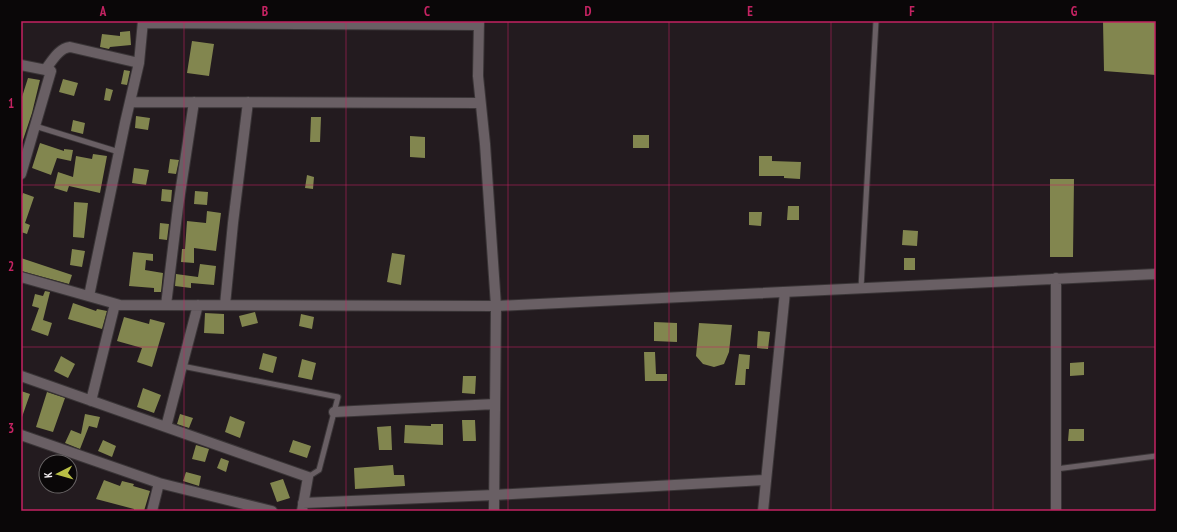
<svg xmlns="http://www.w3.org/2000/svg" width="1177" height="532" font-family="'PT Sans Narrow',sans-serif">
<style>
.building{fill:#82864f}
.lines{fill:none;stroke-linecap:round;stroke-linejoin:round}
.lane-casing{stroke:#3a3537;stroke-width:7}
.street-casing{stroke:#3a3537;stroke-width:12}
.lane{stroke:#695f64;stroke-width:5}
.street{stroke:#695f64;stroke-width:10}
.grid{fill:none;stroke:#c42362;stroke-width:1;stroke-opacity:0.55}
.neatline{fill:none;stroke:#c42362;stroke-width:1.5}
.grid-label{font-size:13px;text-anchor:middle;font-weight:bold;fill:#c42362}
</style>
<rect width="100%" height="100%" fill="#231b1f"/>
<path class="building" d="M 1103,21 L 1156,21 L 1156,75 L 1104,71 Z
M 130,31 L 131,45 L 110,47 L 109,49 L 100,47 L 102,34 L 120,36 L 120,32 Z
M 192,41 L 214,44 L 209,76 L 187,73 Z
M 124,70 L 130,71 L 127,85 L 121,84 Z
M 28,78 L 40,80 L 32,113 L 22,143 L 21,100 Z
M 63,79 L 78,83 L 74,96 L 59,92 Z
M 106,88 L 113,90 L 110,101 L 104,100 Z
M 136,116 L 150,118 L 148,130 L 135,128 Z
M 311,117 L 321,117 L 320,142 L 310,142 Z
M 73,120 L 85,123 L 83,134 L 71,131 Z
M 633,135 L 649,135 L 649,148 L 633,148 Z
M 410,136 L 425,137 L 425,158 L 410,157 Z
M 40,143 L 64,151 L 64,149 L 73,150 L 71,161 L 57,158 L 51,175 L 32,168 Z
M 93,154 L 107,156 L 100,193 L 69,186 L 67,192 L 54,188 L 58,172 L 73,177 L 76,156 L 92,159 Z
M 759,156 L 772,156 L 772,161 L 801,162 L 800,179 L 784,178 L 784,176 L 759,176 Z
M 170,159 L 179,160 L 176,174 L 168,173 Z
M 134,168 L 149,170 L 146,185 L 132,183 Z
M 307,175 L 314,177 L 313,189 L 305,188 Z
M 1050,179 L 1074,179 L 1073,257 L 1050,257 Z
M 162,189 L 172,190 L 171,202 L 161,201 Z
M 195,191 L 208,192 L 207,205 L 194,204 Z
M 23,193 L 34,197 L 25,223 L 30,225 L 27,234 L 21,232 L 21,199 Z
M 74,202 L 88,203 L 84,238 L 73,237 Z
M 788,206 L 799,206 L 799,220 L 787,220 Z
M 207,211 L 221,213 L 216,251 L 194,248 L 194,263 L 181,262 L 182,249 L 185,249 L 187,221 L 206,223 Z
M 749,212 L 762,212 L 761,226 L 749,225 Z
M 160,223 L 169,224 L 167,240 L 159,239 Z
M 903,230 L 918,231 L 917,246 L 902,245 Z
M 72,249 L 85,251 L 82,267 L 70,265 Z
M 133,252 L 153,254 L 153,261 L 146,260 L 145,270 L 163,273 L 161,292 L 154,292 L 154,288 L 129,286 Z
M 392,253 L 405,255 L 401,285 L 387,282 Z
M 21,258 L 72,275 L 69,284 L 21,271 Z
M 904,258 L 915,258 L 915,270 L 904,270 Z
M 200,264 L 216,266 L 214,285 L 191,283 L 191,288 L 175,286 L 176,274 L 198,277 Z
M 45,291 L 50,292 L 43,320 L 52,323 L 48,336 L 31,330 L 39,308 L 32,306 L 35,294 L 43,296 Z
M 73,303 L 96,311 L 97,309 L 107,311 L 102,329 L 68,319 Z
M 255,312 L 258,323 L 242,327 L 239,316 Z
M 205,313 L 224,314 L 224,334 L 204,333 Z
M 301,314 L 314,317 L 312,329 L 299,326 Z
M 124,317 L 149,324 L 150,319 L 165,323 L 152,367 L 137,362 L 142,348 L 117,341 Z
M 654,322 L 677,323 L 677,342 L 654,341 Z
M 699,323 L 732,325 L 729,352 L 724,364 L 714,367 L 703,364 L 696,356 Z
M 758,331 L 770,332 L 768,349 L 757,348 Z
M 644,352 L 655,352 L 656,374 L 667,374 L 667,381 L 645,381 Z
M 263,353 L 277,357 L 273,373 L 259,369 Z
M 739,354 L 750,355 L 749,369 L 746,369 L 745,385 L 735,385 Z
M 61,356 L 75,364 L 68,378 L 54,371 Z
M 302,359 L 316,363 L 312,380 L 298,377 Z
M 1084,362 L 1084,375 L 1070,376 L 1070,363 Z
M 463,376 L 476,376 L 475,394 L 462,393 Z
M 143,388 L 161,395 L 154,413 L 137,407 Z
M 21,391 L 30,394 L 22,417 L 21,417 Z
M 47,392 L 65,398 L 53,432 L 36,427 Z
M 85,414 L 100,417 L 97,428 L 89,426 L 80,449 L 65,443 L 71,430 L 81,434 Z
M 180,414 L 193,418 L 189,428 L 177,424 Z
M 230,416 L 245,422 L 240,438 L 225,432 Z
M 462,420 L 475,420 L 476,441 L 463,441 Z
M 431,424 L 443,424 L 443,445 L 404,443 L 405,425 L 431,426 Z
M 391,426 L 392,450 L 379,450 L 377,427 Z
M 1069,429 L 1084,429 L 1084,441 L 1068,441 Z
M 103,440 L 116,446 L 112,457 L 98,451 Z
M 293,440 L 311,446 L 307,458 L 289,452 Z
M 196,445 L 209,449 L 205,462 L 192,459 Z
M 221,458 L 229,461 L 226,472 L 217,468 Z
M 393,465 L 394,475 L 404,475 L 405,486 L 355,489 L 354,468 Z
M 186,472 L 201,476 L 199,486 L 183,481 Z
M 283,479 L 290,498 L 277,502 L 270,483 Z
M 104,480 L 120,486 L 122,481 L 134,484 L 133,486 L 150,491 L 144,511 L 134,511 L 134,509 L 96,499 Z"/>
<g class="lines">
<defs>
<path id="lane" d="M 35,126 L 119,152
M 861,288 L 876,21
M 182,366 L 338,397 L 319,470 L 308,477
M 1056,469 L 1156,456"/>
<path id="street" d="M 479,21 L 478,76 L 485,144 L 496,306 L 494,511
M 143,23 L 479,25
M 21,65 L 51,71 L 21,174
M 45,70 C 52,61 59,48 70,47 L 139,63
M 130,102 L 480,103
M 21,277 L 120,305 L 496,306 L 1156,274
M 89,296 L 125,123 L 139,63 L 143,21
M 166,305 L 178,207 L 194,102
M 225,305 L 233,223 L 248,102
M 21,376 L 308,477 L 302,511
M 91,401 L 115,304
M 334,412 L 495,404
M 166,427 L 198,305
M 21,435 L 159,483 L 272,511
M 303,503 L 494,495 L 766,480
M 152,511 L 159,483
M 763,511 L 785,292
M 1056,511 L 1056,278"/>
</defs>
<use href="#lane" class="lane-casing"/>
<use href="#street" class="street-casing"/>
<use href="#lane" class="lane"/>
<use href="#street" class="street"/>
</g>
<path class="grid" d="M 184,21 L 184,511M 346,21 L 346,511M 508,21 L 508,511M 669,21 L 669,511M 831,21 L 831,511M 993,21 L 993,511M 21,185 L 1156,185M 21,347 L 1156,347"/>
<rect width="1177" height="532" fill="none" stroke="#0a0708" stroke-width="44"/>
<g transform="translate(58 474) rotate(264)"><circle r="19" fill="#0a0708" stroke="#686465"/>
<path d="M0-3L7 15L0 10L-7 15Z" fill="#bac045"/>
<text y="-6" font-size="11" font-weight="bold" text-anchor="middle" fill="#f4eff1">K</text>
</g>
<rect x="22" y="22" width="1133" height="488" class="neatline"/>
<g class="grid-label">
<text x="103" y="16">A</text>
<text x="265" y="16">B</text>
<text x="427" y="16">C</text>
<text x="588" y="16">D</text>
<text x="750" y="16">E</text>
<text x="912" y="16">F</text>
<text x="1074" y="16">G</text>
<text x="11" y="108">1</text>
<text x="11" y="271">2</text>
<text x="11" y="433">3</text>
</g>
</svg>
